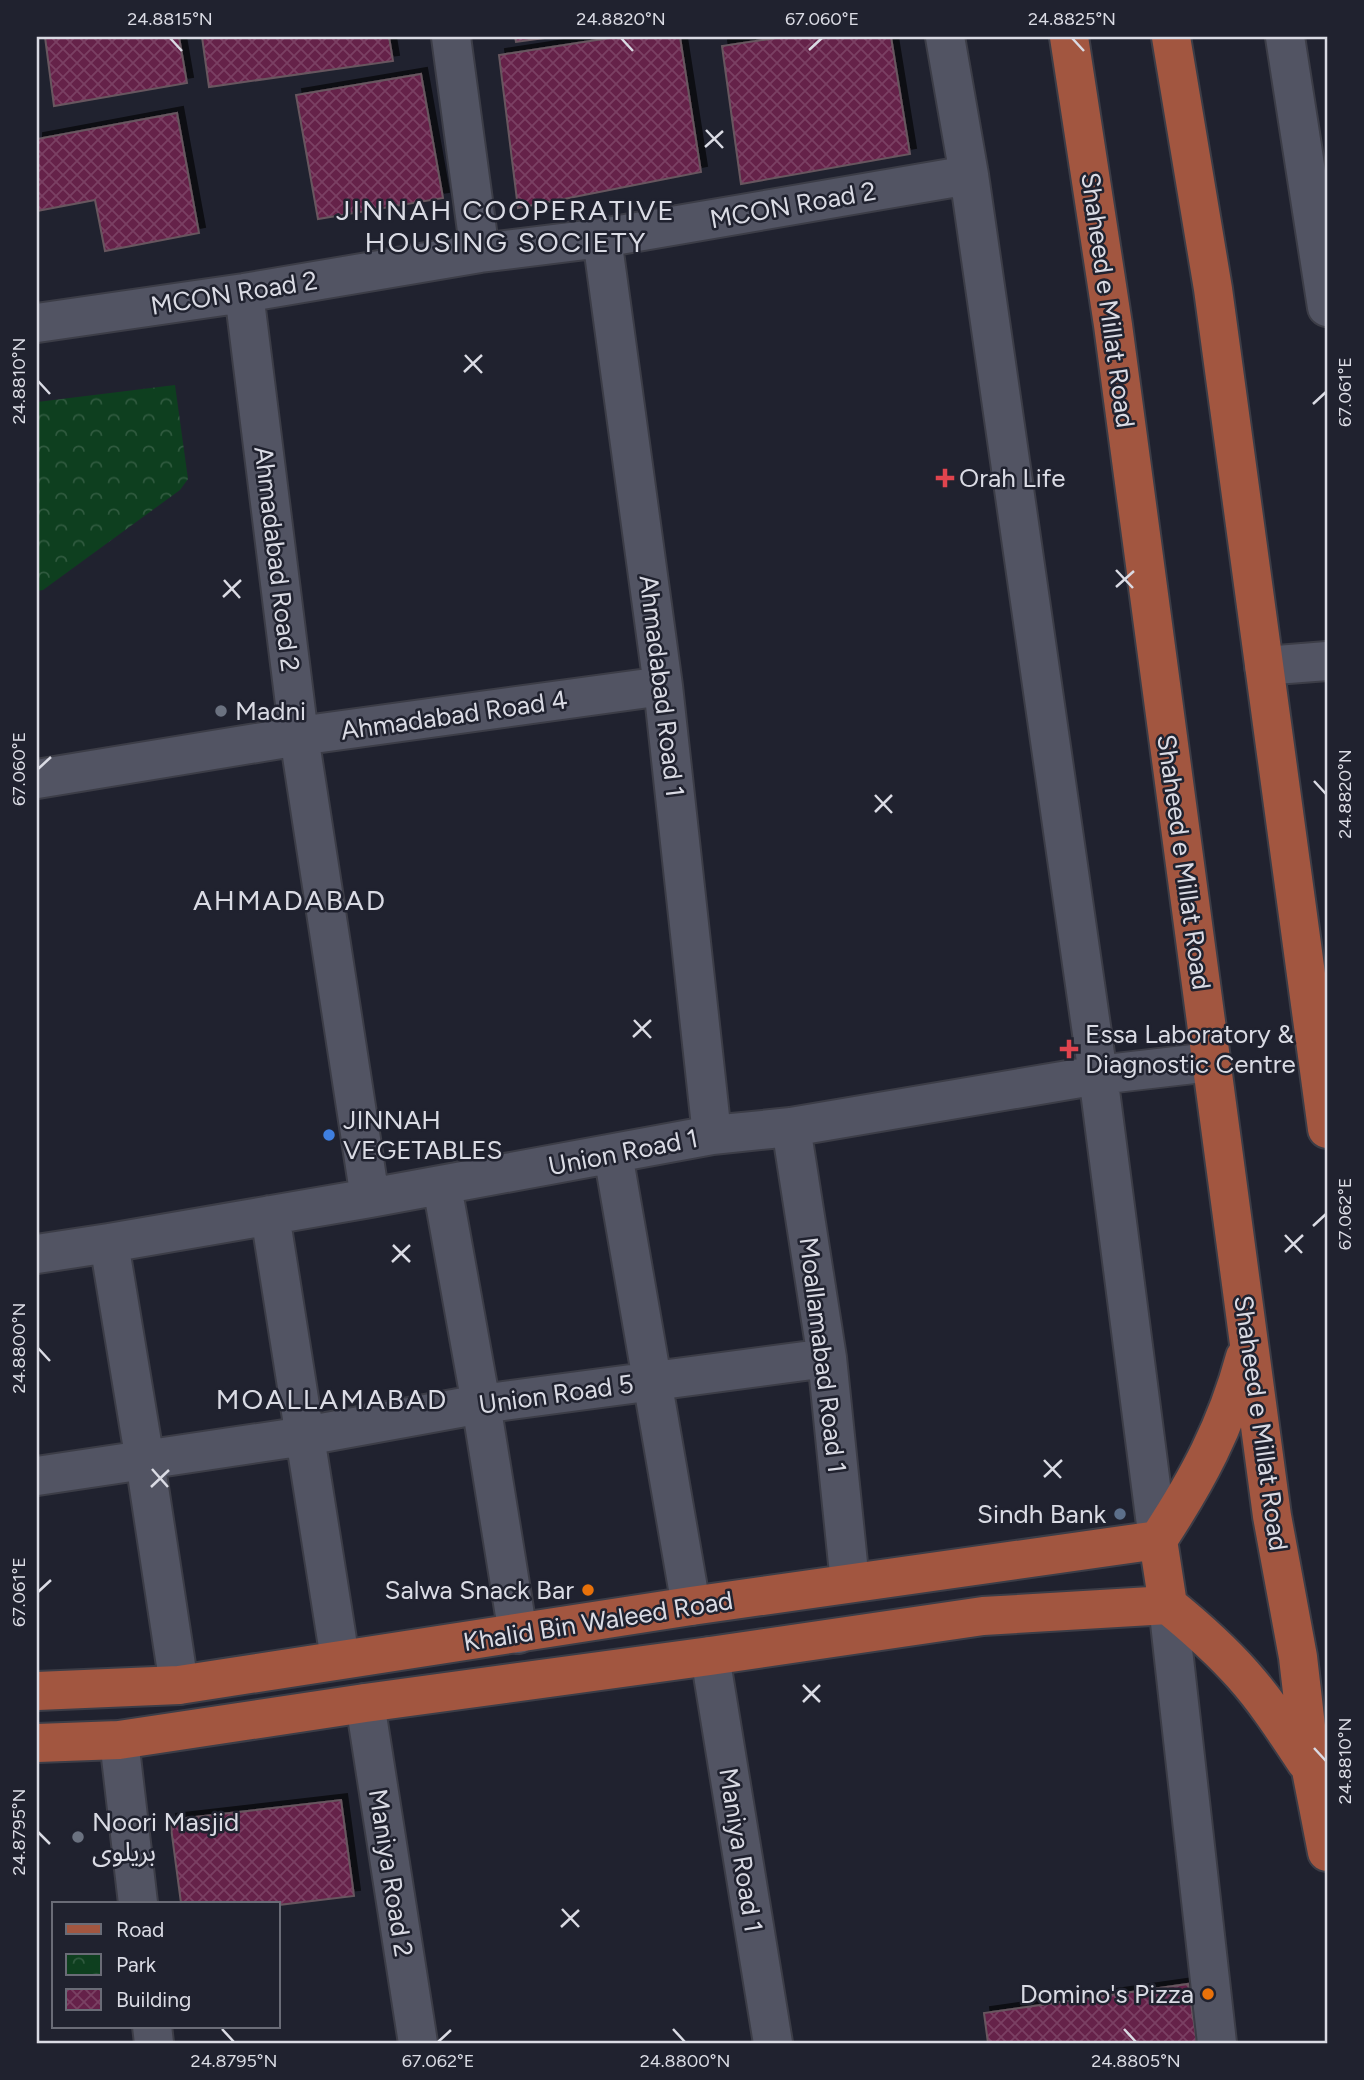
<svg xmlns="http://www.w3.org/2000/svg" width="1364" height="2080" font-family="Figtree,'Noto Sans Arabic',sans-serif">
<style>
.park{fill:url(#park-crowns)}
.building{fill:url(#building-cross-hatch);stroke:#67575f;stroke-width:2;filter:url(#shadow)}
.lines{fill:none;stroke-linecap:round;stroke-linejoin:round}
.minor-casing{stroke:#3c3d47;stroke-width:42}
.major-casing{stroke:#3c3d47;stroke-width:42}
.minor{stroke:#525463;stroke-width:38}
.major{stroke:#a25640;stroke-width:38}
.ticks{fill:none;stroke:#dadbe4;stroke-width:2.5}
.health-dot{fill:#e0444e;stroke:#20222f;stroke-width:2.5}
.worship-dot{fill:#6b7280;stroke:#20222f;stroke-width:2.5}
.shop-dot{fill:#3f7fe0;stroke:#20222f;stroke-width:2.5}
.service-dot{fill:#5c6f8a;stroke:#20222f;stroke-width:2.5}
.food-dot{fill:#e8710a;stroke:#20222f;stroke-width:2.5}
.labels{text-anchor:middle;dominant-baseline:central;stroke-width:5;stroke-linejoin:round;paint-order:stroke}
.street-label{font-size:26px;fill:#dadbe4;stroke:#20222f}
.poi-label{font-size:26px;fill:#dadbe4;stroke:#20222f;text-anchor:start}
.neighbourhood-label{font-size:28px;letter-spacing:2px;fill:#dadbe4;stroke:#20222f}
.neatline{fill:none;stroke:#dadbe4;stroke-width:2.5}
.ticks-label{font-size:18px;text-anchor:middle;fill:#dadbe4}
</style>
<defs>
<pattern id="park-crowns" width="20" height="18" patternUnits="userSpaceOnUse" patternTransform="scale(1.75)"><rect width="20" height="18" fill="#0e3f1f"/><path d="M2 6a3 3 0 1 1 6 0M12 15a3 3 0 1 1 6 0" fill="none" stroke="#305a3f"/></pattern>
<pattern id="building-cross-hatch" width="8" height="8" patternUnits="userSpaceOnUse" patternTransform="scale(1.75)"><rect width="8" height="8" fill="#652149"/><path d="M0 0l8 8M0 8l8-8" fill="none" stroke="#7a4163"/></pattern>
<filter id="shadow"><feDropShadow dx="6" dy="-6" stdDeviation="0" flood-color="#0009"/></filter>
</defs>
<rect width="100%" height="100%" fill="#20222f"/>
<path class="park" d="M 175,385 L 188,479 L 180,490 L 43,590 L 37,591 L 37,402 Z"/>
<path class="building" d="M 45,37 L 179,37 L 187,83 L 54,106 Z
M 202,37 L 389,37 L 393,61 L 209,87 Z
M 515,37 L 552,37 L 516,42 Z
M 616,37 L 680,37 L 701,172 L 518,208 L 499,55 Z
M 783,37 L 891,37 L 910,154 L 741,184 L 722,46 Z
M 421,74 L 443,198 L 318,219 L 296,95 Z
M 177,113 L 199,233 L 105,251 L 95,200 L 37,211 L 37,139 Z
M 341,1800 L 354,1896 L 278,1905 L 278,1903 L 181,1903 L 170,1820 Z
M 1188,1984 L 1197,2043 L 988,2043 L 984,2013 Z"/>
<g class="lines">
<defs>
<path id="minor" d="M 451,37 L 480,253
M 945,37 L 969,175 L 1098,1075 L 1158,1540
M 1285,37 L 1327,307
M 602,238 L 663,686 L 712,1135
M 244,293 L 299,736 L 370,1198
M 37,323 L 244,293 L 480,253 L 602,238 L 969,175
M 1264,666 L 1327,661
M 37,779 L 299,736 L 663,686
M 791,1127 L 827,1358 L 850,1583
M 613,1154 L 691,1606
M 442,1186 L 481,1404 L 518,1634
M 270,1215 L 340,1659
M 109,1243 L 145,1461 L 179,1685
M 37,1254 L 109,1243 L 370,1198 L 712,1135 L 791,1127 L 1098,1075 L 1211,1062
M 37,1476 L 305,1436 L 481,1404 L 827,1358
M 1168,1605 L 1217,2043
M 710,1656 L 773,2043
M 365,1703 L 418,2043
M 119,1740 L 138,1903
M 152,2026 L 154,2043"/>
<path id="major" d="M 1069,37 L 1113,325 L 1272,1516 L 1298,1657 L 1311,1770 L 1327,1852
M 1171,37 L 1213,289 L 1327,1129
M 1158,1540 C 1198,1479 1226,1427 1245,1357
M 1158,1540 L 1168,1605
M 1168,1605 C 1195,1627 1220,1649 1243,1675 C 1267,1702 1286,1732 1306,1762
M 37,1691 L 179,1685 L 691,1606 L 1158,1540
M 37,1743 L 119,1740 L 365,1703 L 710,1656 L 983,1616 L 1168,1605"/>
</defs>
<use href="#minor" class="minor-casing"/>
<use href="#major" class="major-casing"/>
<use href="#minor" class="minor"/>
<use href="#major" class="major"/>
</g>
<path class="ticks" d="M 170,38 L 182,51M 621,38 L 633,51M 1072,38 L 1084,51M 809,50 L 822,38M 706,130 L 723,148M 705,147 L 723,131M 465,355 L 482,373M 464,372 L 482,355M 38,381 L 50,394M 1313,404 L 1326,392M 1116,570 L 1133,588M 224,580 L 240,598M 1116,587 L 1134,571M 223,597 L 241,580M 38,769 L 51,757M 1314,781 L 1326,794M 875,795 L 892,813M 875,812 L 892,795M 634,1020 L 651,1038M 633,1037 L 651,1020M 1313,1226 L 1326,1214M 1285,1235 L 1302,1253M 393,1245 L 410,1262M 1285,1252 L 1303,1235M 392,1262 L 410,1245M 38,1348 L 50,1361M 1044,1460 L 1061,1478M 152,1469 L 168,1487M 1044,1477 L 1062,1460M 151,1487 L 169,1470M 38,1592 L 51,1580M 803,1685 L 820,1702M 803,1702 L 820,1685M 1314,1748 L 1326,1761M 38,1832 L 50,1844M 562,1909 L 579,1927M 561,1927 L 579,1910M 222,2029 L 234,2042M 673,2029 L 685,2042M 1124,2029 L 1136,2042M 438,2042 L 451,2030"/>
<g class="health-dot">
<path d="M941.5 467.5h7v7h7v7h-7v7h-7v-7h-7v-7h7z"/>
<path d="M1065.5 1038.5h7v7h7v7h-7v7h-7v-7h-7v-7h7z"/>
</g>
<g class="worship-dot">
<circle cx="221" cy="711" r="7"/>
<circle cx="78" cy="1837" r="7"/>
</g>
<circle class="shop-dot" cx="329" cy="1135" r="7"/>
<circle class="service-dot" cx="1120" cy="1514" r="7"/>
<g class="food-dot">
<circle cx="588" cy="1590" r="7"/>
<circle cx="1208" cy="1994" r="7"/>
</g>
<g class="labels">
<g class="street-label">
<text transform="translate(793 205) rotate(-10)">MCON Road 2</text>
<text transform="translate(234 293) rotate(-9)">MCON Road 2</text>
<text transform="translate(1108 300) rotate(82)">Shaheed e Millat Road</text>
<text transform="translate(277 559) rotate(83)">Ahmadabad Road 2</text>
<text transform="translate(662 686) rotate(83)">Ahmadabad Road 1</text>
<text transform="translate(454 715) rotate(-8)">Ahmadabad Road 4</text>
<text transform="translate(1184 862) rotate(82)">Shaheed e Millat Road</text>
<text transform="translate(623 1152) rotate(-11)">Union Road 1</text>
<text transform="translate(823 1355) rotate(83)">Moallamabad Road 1</text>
<text transform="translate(556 1394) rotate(-8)">Union Road 5</text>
<text transform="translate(1261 1423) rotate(82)">Shaheed e Millat Road</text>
<text transform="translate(598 1621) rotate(-9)">Khalid Bin Waleed Road</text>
<text transform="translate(741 1850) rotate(81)">Maniya Road 1</text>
<text transform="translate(391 1873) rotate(81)">Maniya Road 2</text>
</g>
<g class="poi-label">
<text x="959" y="478">Orah Life</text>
<text x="235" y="711">Madni</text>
<text x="1085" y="1034">Essa Laboratory &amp;<tspan x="1085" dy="30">Diagnostic Centre</tspan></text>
<text x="343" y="1120">JINNAH<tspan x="343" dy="30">VEGETABLES</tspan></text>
<text x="1106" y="1514" text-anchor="end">Sindh Bank</text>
<text x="574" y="1590" text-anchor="end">Salwa Snack Bar</text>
<text x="92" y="1822">Noori Masjid<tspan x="92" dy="30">بریلوی</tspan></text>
<text x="1194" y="1994" text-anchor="end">Domino's Pizza</text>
</g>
<g class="neighbourhood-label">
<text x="506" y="210">JINNAH COOPERATIVE<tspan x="506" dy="32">HOUSING SOCIETY</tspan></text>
<text x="290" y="900">AHMADABAD</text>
<text x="332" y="1399">MOALLAMABAD</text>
</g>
</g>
<rect width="1364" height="2080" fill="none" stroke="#20222f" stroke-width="77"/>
<rect x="52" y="1902" width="228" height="126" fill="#20222f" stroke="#6a6c77" stroke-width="2"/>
<rect x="66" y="1924" width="35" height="10" fill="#a25640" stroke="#6a6c77" stroke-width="2"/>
<text x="116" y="1937" font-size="21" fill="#dadbe4">Road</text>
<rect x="66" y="1954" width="35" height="21" fill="url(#park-crowns)" stroke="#6a6c77" stroke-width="2"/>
<text x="116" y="1972" font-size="21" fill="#dadbe4">Park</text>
<rect x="66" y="1989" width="35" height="21" fill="url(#building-cross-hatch)" stroke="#6a6c77" stroke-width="2"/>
<text x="116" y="2007" font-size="21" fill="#dadbe4">Building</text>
<rect x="38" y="38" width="1288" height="2004" class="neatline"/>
<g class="ticks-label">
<text x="170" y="25">24.8815°N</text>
<text x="621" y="25">24.8820°N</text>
<text x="822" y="25">67.060°E</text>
<text x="1072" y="25">24.8825°N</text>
<text transform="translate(19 381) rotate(-90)" y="6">24.8810°N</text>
<text transform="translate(1345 392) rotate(-90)" y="6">67.061°E</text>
<text transform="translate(19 769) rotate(-90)" y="6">67.060°E</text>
<text transform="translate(1345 794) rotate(-90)" y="6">24.8820°N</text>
<text transform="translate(1345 1214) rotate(-90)" y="6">67.062°E</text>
<text transform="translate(19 1348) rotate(-90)" y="6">24.8800°N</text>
<text transform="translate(19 1592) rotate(-90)" y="6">67.061°E</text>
<text transform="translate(1345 1761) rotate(-90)" y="6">24.8810°N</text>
<text transform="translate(19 1832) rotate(-90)" y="6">24.8795°N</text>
<text x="234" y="2067">24.8795°N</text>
<text x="438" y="2067">67.062°E</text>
<text x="685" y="2067">24.8800°N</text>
<text x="1136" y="2067">24.8805°N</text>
</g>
</svg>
